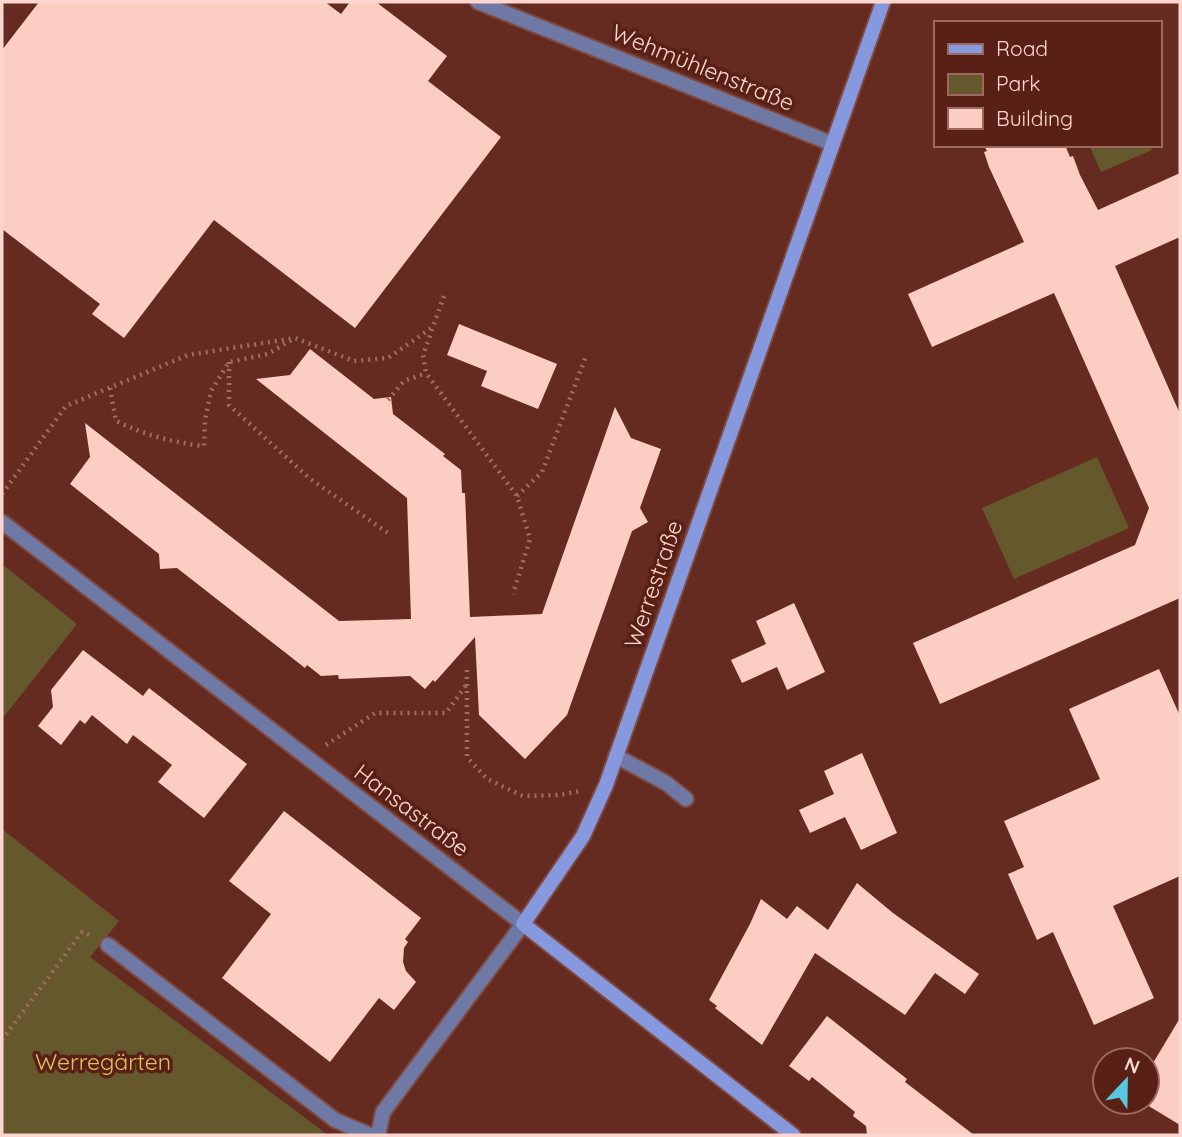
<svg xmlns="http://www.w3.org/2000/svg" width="1182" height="1137" font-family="Quicksand,sans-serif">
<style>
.green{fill:#66582d}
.building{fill:#fccdc2}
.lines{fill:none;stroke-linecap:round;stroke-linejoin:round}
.service-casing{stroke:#804a40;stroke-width:18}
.minor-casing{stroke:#804a40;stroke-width:18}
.tertiary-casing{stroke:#804a40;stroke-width:18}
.secondary-casing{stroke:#804a40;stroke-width:18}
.path{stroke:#9f6d63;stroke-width:4.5;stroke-dasharray:2 5;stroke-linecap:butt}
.service{stroke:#6e79a5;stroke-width:14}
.minor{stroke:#6e79a5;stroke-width:14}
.tertiary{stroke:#6e79a5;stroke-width:14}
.secondary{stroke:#8799de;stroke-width:14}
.labels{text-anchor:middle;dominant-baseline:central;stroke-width:7;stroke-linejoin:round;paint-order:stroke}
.street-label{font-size:23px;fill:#fdd7cf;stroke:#592016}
.park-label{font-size:23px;fill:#dec05d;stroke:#592016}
</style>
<rect width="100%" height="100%" fill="#652b20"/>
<path class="green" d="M 1089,145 L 1149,145 L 1152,150 L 1101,172 Z
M 1097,457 L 1129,528 L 1014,579 L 982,508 Z
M 2,564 L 77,624 L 2,719 Z
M 2,829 L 119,921 L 90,957 L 328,1135 L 2,1135 Z"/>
<path class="building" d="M 39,2 L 325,2 L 341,14 L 350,2 L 376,2 L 447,56 L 428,81 L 501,137 L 355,328 L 214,220 L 124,338 L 92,314 L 100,304 L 2,229 L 2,50 Z
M 984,145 L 1065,145 L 1070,157 L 1073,156 L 1080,175 L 1098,210 L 1180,173 L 1180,237 L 1115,266 L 1180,414 L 1180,598 L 940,704 L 913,643 L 1135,545 L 1149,508 L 1054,293 L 932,347 L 908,294 L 1024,242 L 989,167 L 984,152 L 987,151 Z
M 459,324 L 557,364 L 538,409 L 481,386 L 487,371 L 447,355 Z
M 310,349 L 374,399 L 391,397 L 393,414 L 445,454 L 443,456 L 461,470 L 462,493 L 465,493 L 470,617 L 542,614 L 615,407 L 631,438 L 661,449 L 640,508 L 648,522 L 632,531 L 567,715 L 525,759 L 479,715 L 475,637 L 435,682 L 433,680 L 425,689 L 410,676 L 339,679 L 338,675 L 321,676 L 307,665 L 305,668 L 177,568 L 160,569 L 159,554 L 70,484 L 90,457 L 85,423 L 339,621 L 411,619 L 407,498 L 256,379 L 290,375 Z
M 794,603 L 825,672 L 787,690 L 777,667 L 742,683 L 731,660 L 766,644 L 756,621 Z
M 83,650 L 143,696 L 149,688 L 247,764 L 204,818 L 158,782 L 172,765 L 133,735 L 127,744 L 92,715 L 85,724 L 80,720 L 61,745 L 38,726 L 53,707 L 51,690 Z
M 1159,669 L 1180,716 L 1180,876 L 1113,906 L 1154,998 L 1094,1025 L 1053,932 L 1037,940 L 1008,874 L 1024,867 L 1004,821 L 1100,779 L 1069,709 Z
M 862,753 L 897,833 L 861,850 L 845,817 L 810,833 L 799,810 L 834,794 L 824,771 Z
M 284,811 L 421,918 L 405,939 L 408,942 L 404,948 L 403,962 L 406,971 L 416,982 L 394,1010 L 379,998 L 330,1062 L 222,978 L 271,914 L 229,881 Z
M 857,883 L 893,913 L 979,974 L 965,994 L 935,973 L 905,1015 L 815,953 L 762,1045 L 715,1008 L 717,1006 L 709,1000 L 750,924 L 761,899 L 787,919 L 797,906 L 828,930 Z
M 827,1016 L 907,1079 L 905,1082 L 974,1135 L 867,1135 L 866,1126 L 853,1116 L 855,1112 L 812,1077 L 809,1081 L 789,1066 Z
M 1180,1018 L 1180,1125 L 1147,1105 L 1147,1073 Z"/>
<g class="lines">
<defs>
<path id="service" d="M 616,756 L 666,783 L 686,799
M 108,945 L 335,1120 L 370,1135"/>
<path id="minor" d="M 478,2 L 833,144
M 378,1135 L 383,1112 L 523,924"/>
<path id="tertiary" d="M 2,522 L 523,924"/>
<path id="secondary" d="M 793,1135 L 523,924 L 583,836 L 606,785 L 883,2"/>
</defs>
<use href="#service" class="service-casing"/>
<use href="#minor" class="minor-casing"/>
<use href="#tertiary" class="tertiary-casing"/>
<use href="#secondary" class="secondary-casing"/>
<path class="path" d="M 444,296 L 423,355 L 426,373 L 517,496 L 530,539 L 513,594
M 229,362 L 229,405 L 309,478 L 388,533
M 110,388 L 116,421 C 145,435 171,442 204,446 L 205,420 L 211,391 L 229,362 L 268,354 L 291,340
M 388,400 L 404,381 L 426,373
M 2,494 L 66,406 L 188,355 L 295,338 L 354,361 L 388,358 L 433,327
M 517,496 L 542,472 L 586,356
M 467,670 L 467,757 L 487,779 L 523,796 L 559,795 L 581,791
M 326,745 L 375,713 L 446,713 L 467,684
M 2,1040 L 82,932 L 89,935"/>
<use href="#service" class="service"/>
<use href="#minor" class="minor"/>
<use href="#tertiary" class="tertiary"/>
<use href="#secondary" class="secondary"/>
</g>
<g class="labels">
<g class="street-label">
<text transform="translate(703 67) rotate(22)">Wehmühlenstraße</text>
<text transform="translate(653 584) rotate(-71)">Werrestraße</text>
<text transform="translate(412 810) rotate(37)">Hansastraße</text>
</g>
<g class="park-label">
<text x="103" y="1061">Werregärten</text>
</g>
</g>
<rect width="1182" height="1137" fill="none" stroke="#fdd7cf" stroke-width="7"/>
<rect x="934" y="21" width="228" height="126" fill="#592016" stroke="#9b6960" stroke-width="2"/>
<rect x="948" y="44" width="35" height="10" fill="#8799de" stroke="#9b6960" stroke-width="2"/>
<text x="996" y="56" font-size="21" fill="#fdd7cf">Road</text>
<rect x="948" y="74" width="35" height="21" fill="#66582d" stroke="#9b6960" stroke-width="2"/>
<text x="996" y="91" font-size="21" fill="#fdd7cf">Park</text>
<rect x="948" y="108" width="35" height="21" fill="#fccdc2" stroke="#9b6960" stroke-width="2"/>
<text x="996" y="126" font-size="21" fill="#fdd7cf">Building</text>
<g transform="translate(1126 1081) rotate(22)"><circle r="33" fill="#592016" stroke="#9b6960" stroke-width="2"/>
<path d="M0-5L12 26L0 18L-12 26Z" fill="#56c9e0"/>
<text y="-10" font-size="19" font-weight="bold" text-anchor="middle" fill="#fdd7cf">N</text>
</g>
</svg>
